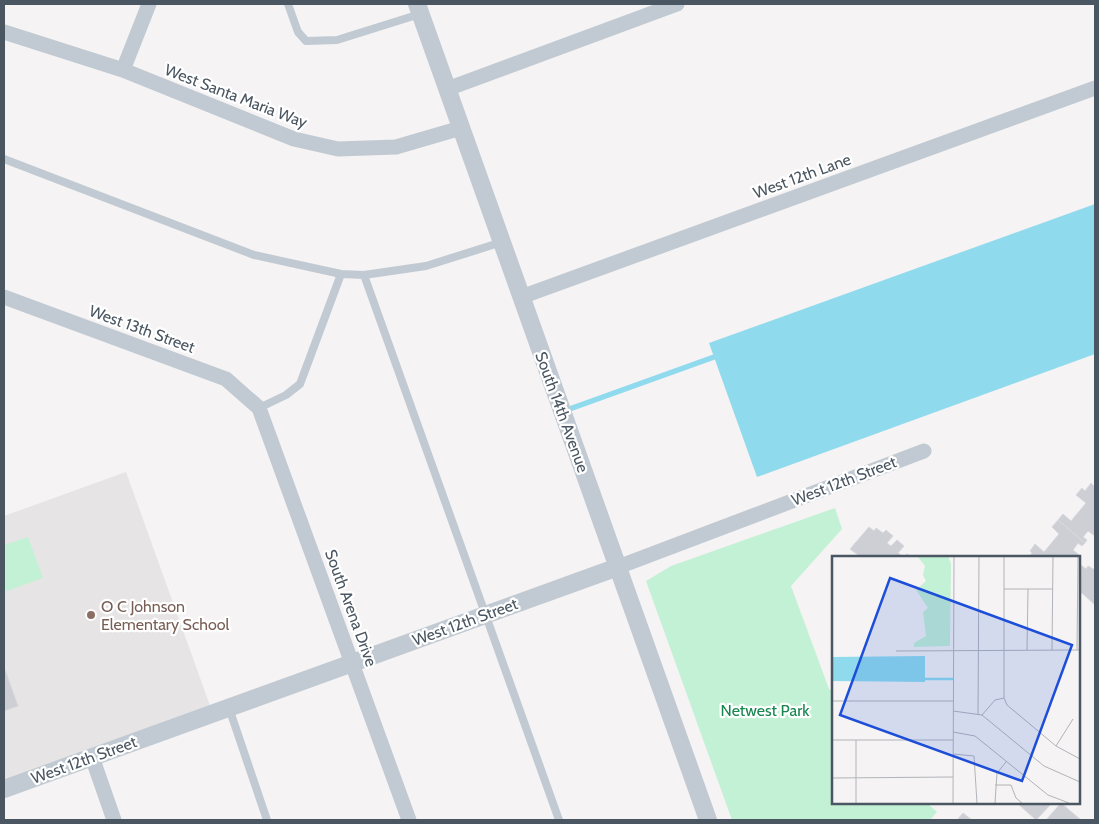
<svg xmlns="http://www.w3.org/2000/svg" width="1099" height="824" font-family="Cabin,sans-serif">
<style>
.education{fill:#e6e4e5}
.green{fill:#c3f1d5}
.water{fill:#90daee}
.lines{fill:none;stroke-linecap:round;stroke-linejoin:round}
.stream{stroke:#90daee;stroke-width:5.5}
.building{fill:#cdcfd5;stroke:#d7d9de}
.service{stroke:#c1cad2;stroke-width:8}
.minor{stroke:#c1cad2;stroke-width:15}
.tertiary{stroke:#c1cad2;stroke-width:18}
.education-dot{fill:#8d6e63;stroke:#fff;stroke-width:2}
.labels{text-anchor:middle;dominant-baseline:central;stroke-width:4.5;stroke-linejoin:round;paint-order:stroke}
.street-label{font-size:16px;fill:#4a5661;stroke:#fff}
.education-label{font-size:16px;fill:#785e54;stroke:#fff;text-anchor:start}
.park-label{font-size:16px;fill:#17864f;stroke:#fff}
.inset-river{fill:none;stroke:#90daee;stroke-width:2.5}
.inset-road{fill:none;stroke:#b1b4b9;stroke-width:1}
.view{fill:#1d4ed8;fill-opacity:0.15;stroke:#1d4ed8;stroke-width:2.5}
.inset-edge{fill:none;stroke:#4a5661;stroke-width:2.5}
</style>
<rect width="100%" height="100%" fill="#f5f3f3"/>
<path class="education" d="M 126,472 L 213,714 L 4,789 L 4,516 Z"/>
<path class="green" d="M 835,508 L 842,529 L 791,586 L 829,689 L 833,692 L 833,803 L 927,803 L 937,812 L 930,820 L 732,820 L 646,581 L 671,566 Z
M 28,537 L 43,578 L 4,592 L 4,545 Z"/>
<path class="water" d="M 1095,204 L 1095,354 L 757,477 L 709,343 Z"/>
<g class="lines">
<path class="stream" d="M 564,411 L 714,357"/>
</g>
<path class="building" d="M 1091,483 L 1095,487 L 1095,536 L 1088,531 L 1083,537 L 1087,540 L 1085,543 L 1058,520 L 1063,514 L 1071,521 L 1086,503 L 1076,495 L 1082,488 L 1085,491 Z
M 1058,520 L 1085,543 L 1082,546 L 1078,543 L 1073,550 L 1079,555 L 1077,558 L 1029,558 L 1032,553 L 1030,551 L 1035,544 L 1044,552 L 1059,534 L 1052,527 Z
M 869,527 L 874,531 L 876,528 L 883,533 L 886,530 L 893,536 L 887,543 L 891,546 L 897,540 L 904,546 L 898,553 L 904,557 L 907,554 L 910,556 L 908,558 L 873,558 L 870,555 L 867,558 L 856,558 L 858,555 L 850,549 Z
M 1081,565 L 1086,569 L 1088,566 L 1095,570 L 1095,605 L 1082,593 L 1078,597 L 1078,569 Z
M 4,667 L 18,706 L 4,711 Z
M 1017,803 L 1052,803 L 1036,820 Z
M 1061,803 L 1081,820 L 1046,820 Z
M 963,813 L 972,820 L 957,820 Z"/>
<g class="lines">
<path class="service" d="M 288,4 L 298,32 L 306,41 L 337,40 L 420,14
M 4,159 L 254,255 L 341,274 L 364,275 L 426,266 L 502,242
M 364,275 L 559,820
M 259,408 L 286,395 L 300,384 L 341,274
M 229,708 L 267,820"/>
<path class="minor" d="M 4,32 L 123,70 L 294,139 L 338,149 L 396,147 L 461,128
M 123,70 L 149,4
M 447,89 L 677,4
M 4,297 L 226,379 L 259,408 L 409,820
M 521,297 L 1095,88
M 618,567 L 924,451
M 92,757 L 114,820"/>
<path class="tertiary" d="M 417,4 L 708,820
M 4,789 L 618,567"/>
</g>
<circle class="education-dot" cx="91" cy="615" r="5"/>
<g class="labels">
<g class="street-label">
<text transform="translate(236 96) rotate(21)">West Santa Maria Way</text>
<text transform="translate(802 176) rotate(-20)">West 12th Lane</text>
<text transform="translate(142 329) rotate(20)">West 13th Street</text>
<text transform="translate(562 412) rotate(70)">South 14th Avenue</text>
<text transform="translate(844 481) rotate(-21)">West 12th Street</text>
<text transform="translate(351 608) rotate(70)">South Arena Drive</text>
<text transform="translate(465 622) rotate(-20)">West 12th Street</text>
<text transform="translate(84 760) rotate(-20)">West 12th Street</text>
</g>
<g class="education-label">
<text x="101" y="606">O C Johnson<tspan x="101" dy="18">Elementary School</tspan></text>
</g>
<g class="park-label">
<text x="765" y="710">Netwest Park</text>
</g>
</g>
<g transform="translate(832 556)">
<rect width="248" height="248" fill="#f5f3f3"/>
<path d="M 85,0 L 116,0 L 119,8 L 118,90 L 82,91 L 82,87 L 94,80 L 91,56 L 96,52 L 84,34 L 94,25 L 91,19 L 93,10 Z" fill="#c3f1d5"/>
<path d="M 93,100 L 93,126 L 0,125 L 0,101 Z" fill="#90daee"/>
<path class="inset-river" d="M 93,123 L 121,123"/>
<path class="inset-road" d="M 172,0 L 172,142 L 175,149 L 224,190 L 248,203M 172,33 L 221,33M 195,94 L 196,33M 220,94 L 221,0M 245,94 L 246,0M 64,95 L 248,94M 0,145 L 121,145M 121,155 L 150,159 L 212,210 L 248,226M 146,158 L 147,0M 150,159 L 163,144 L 172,142M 121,176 L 143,180 L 216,239 L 237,247M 0,184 L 121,184M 224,190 L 241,163M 121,198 L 142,200 L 145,247M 0,222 L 121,221M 163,229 L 179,229 L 184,242 L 190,247M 24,247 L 24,184M 121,247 L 122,0M 163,247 L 165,217 L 174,206"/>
<path class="view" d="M 58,22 L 240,89 L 190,225 L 8,159 Z"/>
<rect width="248" height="248" class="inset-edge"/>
</g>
<rect width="1099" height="824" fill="none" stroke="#4a5661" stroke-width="10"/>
</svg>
